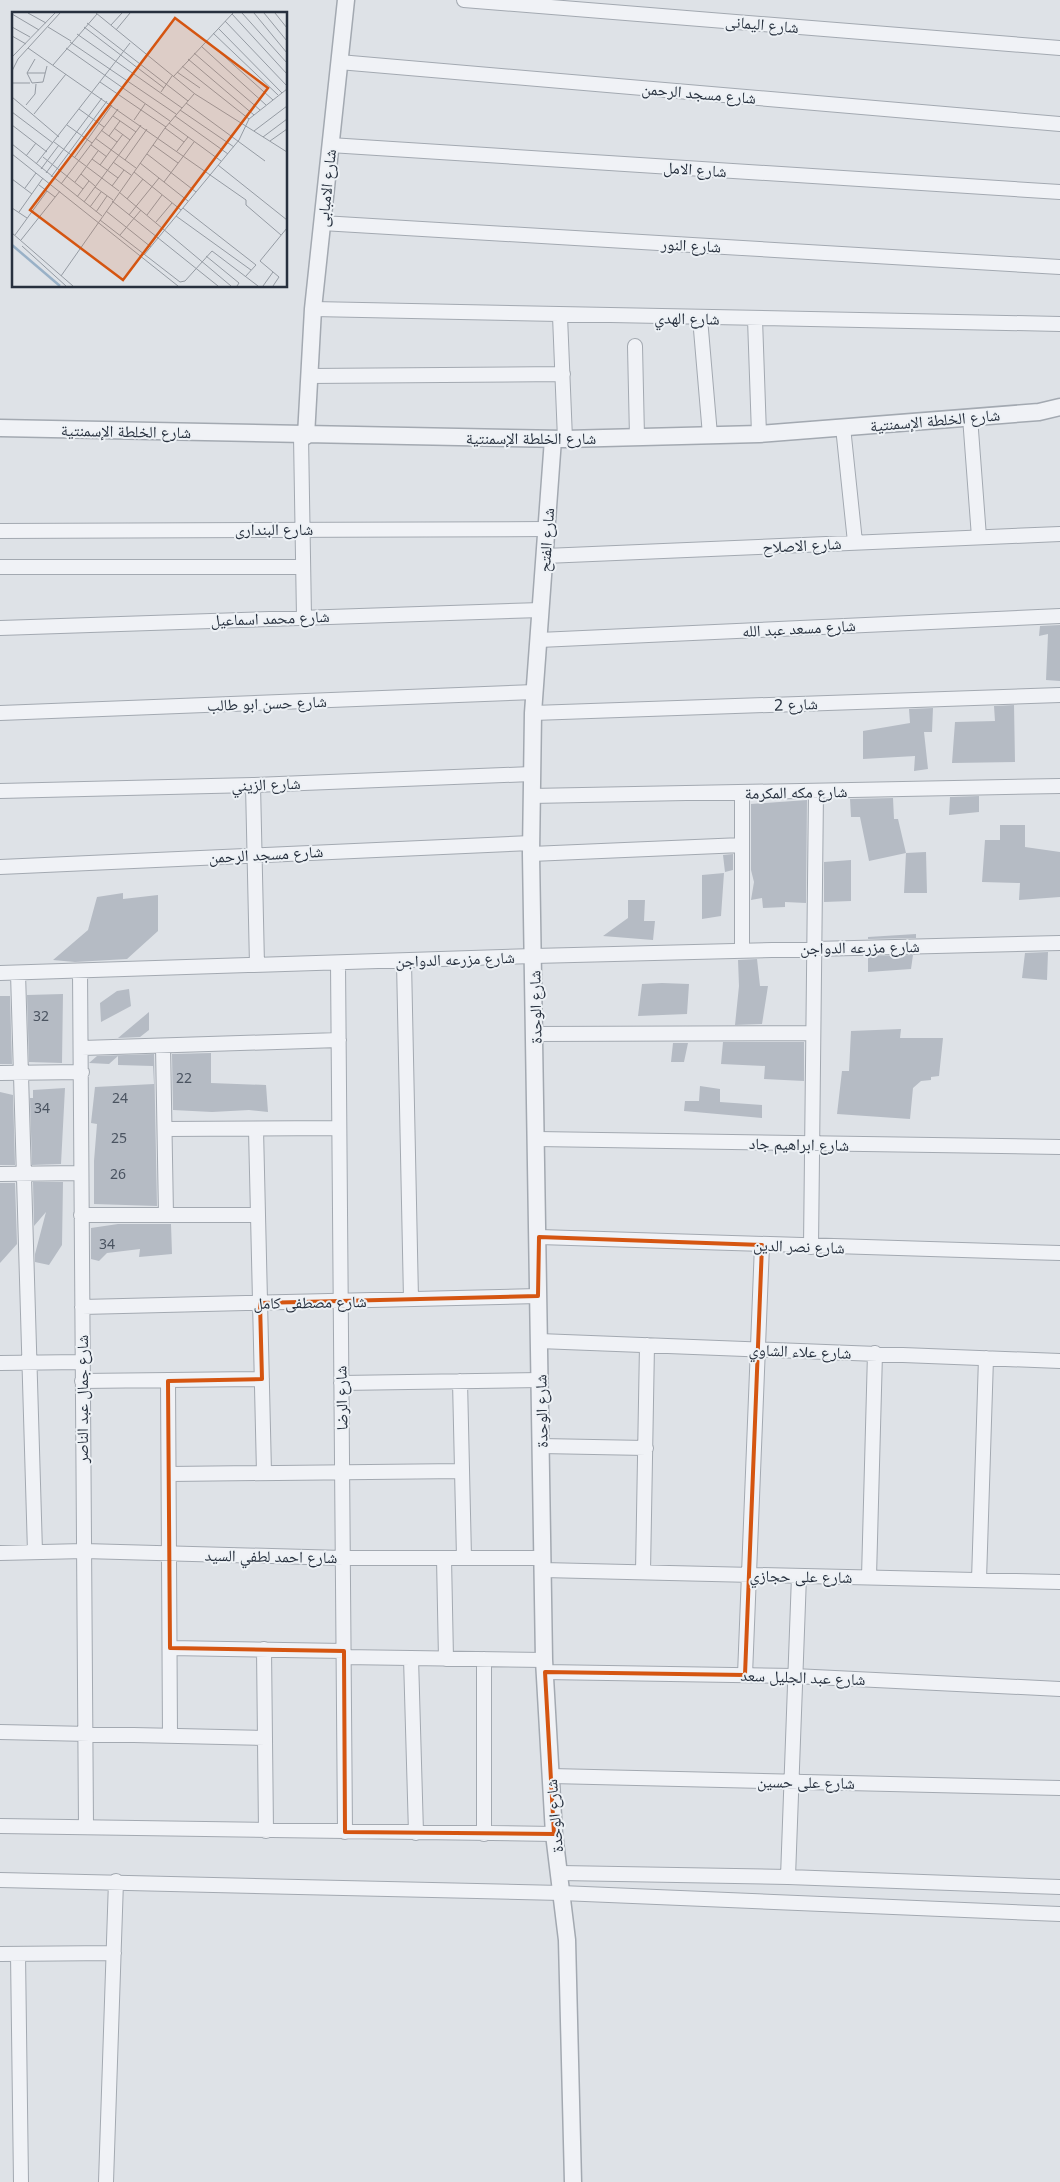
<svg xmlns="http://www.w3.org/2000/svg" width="1060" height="2182" font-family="'Noto Sans','Noto Naskh Arabic',sans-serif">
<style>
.building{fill:#b5bbc4}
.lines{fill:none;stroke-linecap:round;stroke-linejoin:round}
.minor-casing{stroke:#a3a9b1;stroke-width:16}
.tertiary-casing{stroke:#a3a9b1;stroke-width:19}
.minor{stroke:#f0f2f6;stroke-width:14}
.tertiary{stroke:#f0f2f6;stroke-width:16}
.marked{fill:none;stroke:#d55511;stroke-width:4;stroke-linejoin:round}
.labels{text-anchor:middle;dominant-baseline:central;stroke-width:4;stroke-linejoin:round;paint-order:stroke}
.number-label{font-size:14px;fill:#4a5360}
.street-label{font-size:16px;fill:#27303e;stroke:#edf1f5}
.inset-river{fill:none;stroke:#99b1c7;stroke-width:2.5}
.inset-road{fill:none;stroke:#959ba3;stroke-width:1}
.view{fill:#d55511;fill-opacity:0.15;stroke:#d55511;stroke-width:2.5}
.inset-edge{fill:none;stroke:#27303e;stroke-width:2.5}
</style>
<rect width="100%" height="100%" fill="#dee2e7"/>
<path class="building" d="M 1060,625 L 1060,681 L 1046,680 L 1048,634 L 1039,636 L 1040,626 Z
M 1014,705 L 1015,762 L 952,763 L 955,722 L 995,721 L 994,706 Z
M 933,708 L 932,732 L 924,732 L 928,769 L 914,771 L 915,756 L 863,759 L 863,731 L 910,723 L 909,709 Z
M 979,796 L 979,812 L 949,815 L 950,797 Z
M 893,798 L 894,819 L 898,819 L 906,853 L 869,861 L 860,817 L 851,817 L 850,799 Z
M 807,800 L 806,903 L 785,902 L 785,907 L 763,908 L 762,898 L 751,900 L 754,882 L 751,870 L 751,804 Z
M 1000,825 L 1025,825 L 1025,847 L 1060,852 L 1060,897 L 1019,900 L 1020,883 L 982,882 L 985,840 L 1000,840 Z
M 926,852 L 927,893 L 904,893 L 906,853 Z
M 733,854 L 733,870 L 725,872 L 723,855 Z
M 851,860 L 851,901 L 824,902 L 824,862 Z
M 724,873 L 721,916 L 702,919 L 702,875 Z
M 123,893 L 123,899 L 158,895 L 158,931 L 127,959 L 75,962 L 53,960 L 88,930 L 97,897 Z
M 628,900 L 645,900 L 644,921 L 655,921 L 653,940 L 603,936 L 628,918 Z
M 916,934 L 916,938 L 868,939 L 868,937 Z
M 1048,952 L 1047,980 L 1022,978 L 1025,953 Z
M 913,955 L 911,969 L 868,972 L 868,956 Z
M 757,959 L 760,986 L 768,986 L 762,1024 L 735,1025 L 739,986 L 738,960 Z
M 662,983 L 689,984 L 687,1014 L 638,1016 L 642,984 Z
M 129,989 L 131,1006 L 101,1022 L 100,1003 L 117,991 Z
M 63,994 L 62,1063 L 29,1062 L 27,995 Z
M 0,996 L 10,996 L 12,1064 L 0,1064 Z
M 149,1012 L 149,1030 L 140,1037 L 118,1038 Z
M 901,1029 L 900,1038 L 943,1038 L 939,1076 L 931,1077 L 931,1080 L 921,1081 L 913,1088 L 910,1119 L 837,1114 L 842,1071 L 849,1071 L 851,1031 Z
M 723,1042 L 804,1042 L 804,1081 L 764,1079 L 765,1066 L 721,1064 Z
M 673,1043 L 688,1043 L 684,1062 L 671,1062 Z
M 211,1053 L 211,1083 L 266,1085 L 268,1112 L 249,1110 L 212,1112 L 173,1110 L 172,1054 Z
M 154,1054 L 157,1206 L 94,1204 L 94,1161 L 97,1124 L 91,1123 L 95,1087 L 154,1084 L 153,1066 L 118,1065 L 118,1056 L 109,1064 L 89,1063 L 97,1056 Z
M 700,1086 L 720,1089 L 720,1102 L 762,1105 L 762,1118 L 684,1111 L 685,1101 L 699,1101 Z
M 65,1088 L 61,1164 L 32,1165 L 30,1098 L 33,1098 L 33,1090 Z
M 0,1092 L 13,1095 L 15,1165 L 0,1165 Z
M 33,1182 L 63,1182 L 62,1245 L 49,1265 L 35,1262 L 35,1254 L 46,1212 L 34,1226 Z
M 0,1183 L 15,1183 L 17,1244 L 0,1263 Z
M 118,1224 L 171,1224 L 172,1254 L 139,1257 L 140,1249 L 107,1253 L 99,1261 L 91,1259 L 91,1228 Z"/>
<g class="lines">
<defs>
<path id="minor" d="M 464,0 L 1060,48
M 339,62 L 1060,124
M 330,145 L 1060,192
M 322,223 L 1060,267
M 313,309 L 1060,324
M 560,316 L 565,439
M 700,318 L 710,435
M 755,319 L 759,434
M 635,346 L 637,437
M 309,376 L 563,374
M 970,417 L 979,537
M 843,427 L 855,542
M 301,436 L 304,617
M 0,531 L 547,529
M 545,556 L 1060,534
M 0,567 L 303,567
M 0,628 L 541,610
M 539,640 L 1060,616
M 0,713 L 535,692
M 533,713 L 1060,695
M 253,785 L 257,965
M 0,791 L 253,785 L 531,774
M 742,793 L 742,950
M 531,796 L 1060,786
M 531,854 L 742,845
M 0,867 L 531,843
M 404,962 L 411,1299
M 338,963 L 345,1832
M 80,971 L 86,1826
M 0,973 L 534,956 L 1060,943
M 18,973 L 35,1552
M 535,1034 L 813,1033
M 163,1046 L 166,1215
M 82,1048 L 339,1040
M 0,1073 L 82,1072
M 165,1129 L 339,1128
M 256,1129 L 264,1473
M 537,1139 L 1060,1147
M 0,1174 L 81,1173
M 81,1215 L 258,1215
M 539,1237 L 1060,1253
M 811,1247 L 816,792
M 82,1307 L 538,1296
M 539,1341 L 1060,1361
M 0,1363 L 82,1362
M 82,1381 L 262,1379
M 168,1381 L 170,1736
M 460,1381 L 464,1558
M 341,1383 L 540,1380
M 541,1446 L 646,1448
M 169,1474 L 462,1471
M 0,1553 L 84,1551 L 343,1558 L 542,1558
M 444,1558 L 446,1659
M 543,1570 L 1060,1582
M 643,1572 L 647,1345
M 869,1577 L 875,1353
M 979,1580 L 986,1358
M 170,1648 L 344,1651
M 264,1649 L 266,1831
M 344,1657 L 544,1660
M 411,1658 L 416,1833
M 545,1672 L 794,1676 L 1060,1689
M 745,1675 L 762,1245
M 0,1732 L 265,1738
M 551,1776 L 1060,1788
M 0,1826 L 554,1834
M 484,1834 L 484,1659
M 560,1873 L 788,1877 L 1060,1887
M 788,1877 L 799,1576
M 0,1880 L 561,1893 L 1060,1914
M 0,1954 L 114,1953
M 18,1954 L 21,2182
M 106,2182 L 116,1881"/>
<path id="tertiary" d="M 0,428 L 565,439 L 759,434 L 1039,412 L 1060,407
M 306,436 L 313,309 L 346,0
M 553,439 L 533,713 L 531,854 L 544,1660 L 554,1834 L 567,1940 L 573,2182"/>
</defs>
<use href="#minor" class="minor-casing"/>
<use href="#tertiary" class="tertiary-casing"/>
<use href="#minor" class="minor"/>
<use href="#tertiary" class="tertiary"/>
</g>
<path class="marked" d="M 539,1237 L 762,1245 L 745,1675 L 545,1672 L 554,1834 L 345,1832 L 344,1651 L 170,1648 L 168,1381 L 262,1379 L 260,1303 L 538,1296 Z"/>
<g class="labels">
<g class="number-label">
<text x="41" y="1015">32</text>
<text x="184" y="1077">22</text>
<text x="120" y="1097">24</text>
<text x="42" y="1107">34</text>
<text x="119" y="1137">25</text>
<text x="118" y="1173">26</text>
<text x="107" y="1243">34</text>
</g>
<g class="street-label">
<text transform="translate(762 24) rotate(5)">شارع اليمانى</text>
<text transform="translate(699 93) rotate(5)">شارع مسجد الرحمن</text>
<text transform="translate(695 169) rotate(4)">شارع الامل</text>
<text transform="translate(326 188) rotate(-84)">شارع الامبابى</text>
<text transform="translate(691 245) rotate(3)">شارع النور</text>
<text transform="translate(687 318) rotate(1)">شارع الهدي</text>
<text transform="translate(935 420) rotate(-5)">شارع الخلطة الإسمنتية</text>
<text transform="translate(126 431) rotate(1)">شارع الخلطة الإسمنتية</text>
<text x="531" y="438">شارع الخلطة الإسمنتية</text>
<text x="274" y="529">شارع البندارى</text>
<text transform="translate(546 540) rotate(-86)">شارع الفتح</text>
<text transform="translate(802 545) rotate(-3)">شارع الاصلاح</text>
<text transform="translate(270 618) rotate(-2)">شارع محمد اسماعيل</text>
<text transform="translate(799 628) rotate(-3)">شارع مسعد عبد الله</text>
<text transform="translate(267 703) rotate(-2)">شارع حسن ابو طالب</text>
<text transform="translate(796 704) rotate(-2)">شارع 2</text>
<text transform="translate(266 784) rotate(-2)">شارع الزيني</text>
<text transform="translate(796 792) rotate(-1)">شارع مكه المكرمة</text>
<text transform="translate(266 854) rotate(-3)">شارع مسجد الرحمن</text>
<text transform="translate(860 947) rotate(-1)">شارع مزرعه الدواجن</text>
<text transform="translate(455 959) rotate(-2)">شارع مزرعه الدواجن</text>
<text transform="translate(535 1007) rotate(-91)">شارع الوحدة</text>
<text transform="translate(799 1144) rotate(1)">شارع ابراهيم جاد</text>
<text transform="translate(799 1246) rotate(2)">شارع نصر الدين</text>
<text transform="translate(310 1302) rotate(-1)">شارع مصطفى كامل</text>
<text transform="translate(800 1351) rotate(2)">شارع علاء الشاوي</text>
<text transform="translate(341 1398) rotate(-91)">شارع الرضا</text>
<text transform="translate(82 1399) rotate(-90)">شارع جمال عبد الناصر</text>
<text transform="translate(541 1411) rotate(-91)">شارع الوحدة</text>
<text transform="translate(271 1556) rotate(1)">شارع احمد لطفي السيد</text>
<text transform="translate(801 1576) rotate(1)">شارع على حجازي</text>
<text transform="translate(803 1677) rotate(2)">شارع عبد الجليل سعد</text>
<text transform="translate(806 1782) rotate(1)">شارع على حسين</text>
<text transform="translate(554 1816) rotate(-95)">شارع الوحدة</text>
</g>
</g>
<g transform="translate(12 12)">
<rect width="275" height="275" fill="#dee2e7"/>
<path class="inset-river" d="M 0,233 L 48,274"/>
<path class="inset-road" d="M 16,1 L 34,11M 84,1 L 183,82 L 275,140M 230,1 L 275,51M 242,1 L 275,41M 252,1 L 275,29M 263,1 L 275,16M 0,2 L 27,18M 220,2 L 275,62M 213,9 L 275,74M 75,11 L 176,89M 99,13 L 110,1M 0,15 L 18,25M 36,15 L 59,29M 72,15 L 152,76M 206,16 L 270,81M 104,18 L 118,1M 201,21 L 266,83M 65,22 L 170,96M 0,24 L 14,32M 194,28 L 261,88M 58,30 L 164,102M 189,34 L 254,93M 16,36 L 234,188 L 234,193 L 269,223M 54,36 L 158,109M 182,41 L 248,98M 0,45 L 43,1M 23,47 L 15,61 L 20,71 L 31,70 L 35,54M 176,47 L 242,103M 41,53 L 85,2M 170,54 L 237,107M 0,59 L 6,47 L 48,1M 165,60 L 188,76M 15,61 L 33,61M 161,65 L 221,1M 88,70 L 154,115M 0,71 L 18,71M 149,80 L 160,64M 0,85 L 47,125M 174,91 L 253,149M 14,93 L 23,82 L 24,72M 67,97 L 92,115M 168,98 L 222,135M 0,100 L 41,131M 22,102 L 54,62M 101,104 L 124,120M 163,104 L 216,142M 122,108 L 133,92M 157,111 L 209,149M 0,113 L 35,140M 55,113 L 80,131M 102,116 L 118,128M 153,116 L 172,130M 89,118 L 105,130M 242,119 L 275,94M 97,124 L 108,109M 251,125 L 275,107M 83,126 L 124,156M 258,129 L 275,117M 42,130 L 107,179M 0,132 L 90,204M 79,133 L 95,145M 141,133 L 166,151M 165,139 L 176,125M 0,142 L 166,274M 135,142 L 184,180M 14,144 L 24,131M 31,145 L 71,177M 63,145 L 100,93M 80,147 L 106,166M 113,148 L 135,117M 101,150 L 119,163M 128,151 L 176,189M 24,152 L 118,31M 88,153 L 111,122M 206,153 L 275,208M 29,157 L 47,133M 122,160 L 169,198M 34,161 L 90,86M 69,162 L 83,174M 39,165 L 95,89M 0,167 L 20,182M 63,170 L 86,139M 152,170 L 182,130M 49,172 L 106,97M 27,173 L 43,185M 100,174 L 112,158M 83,175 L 101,188M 13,176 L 24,161M 107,180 L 219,274M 65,185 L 77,169M 115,187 L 131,167M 100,189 L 206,274M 72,190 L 129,113M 78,195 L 89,180M 0,196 L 15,206M 171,196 L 244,253M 94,199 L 139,235M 7,200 L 31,166M 84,200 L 95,184M 117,203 L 147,166M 135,203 L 150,183M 164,204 L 239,258M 88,208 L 168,270 L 173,269 L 200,239 L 246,274M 144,210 L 160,191M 0,221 L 61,274M 3,223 L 35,179M 108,223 L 129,198M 9,228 L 48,179M 10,234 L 54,274M 132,243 L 227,128 L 237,107 L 275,77M 194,244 L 227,271 L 225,274M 49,264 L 153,116 L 182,82M 233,265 L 244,253M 251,274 L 261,260M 261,274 L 267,265 L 248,249 L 275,216"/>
<path class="view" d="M 163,6 L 256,76 L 111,268 L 18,198 Z"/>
<rect width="275" height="275" class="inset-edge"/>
</g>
</svg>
